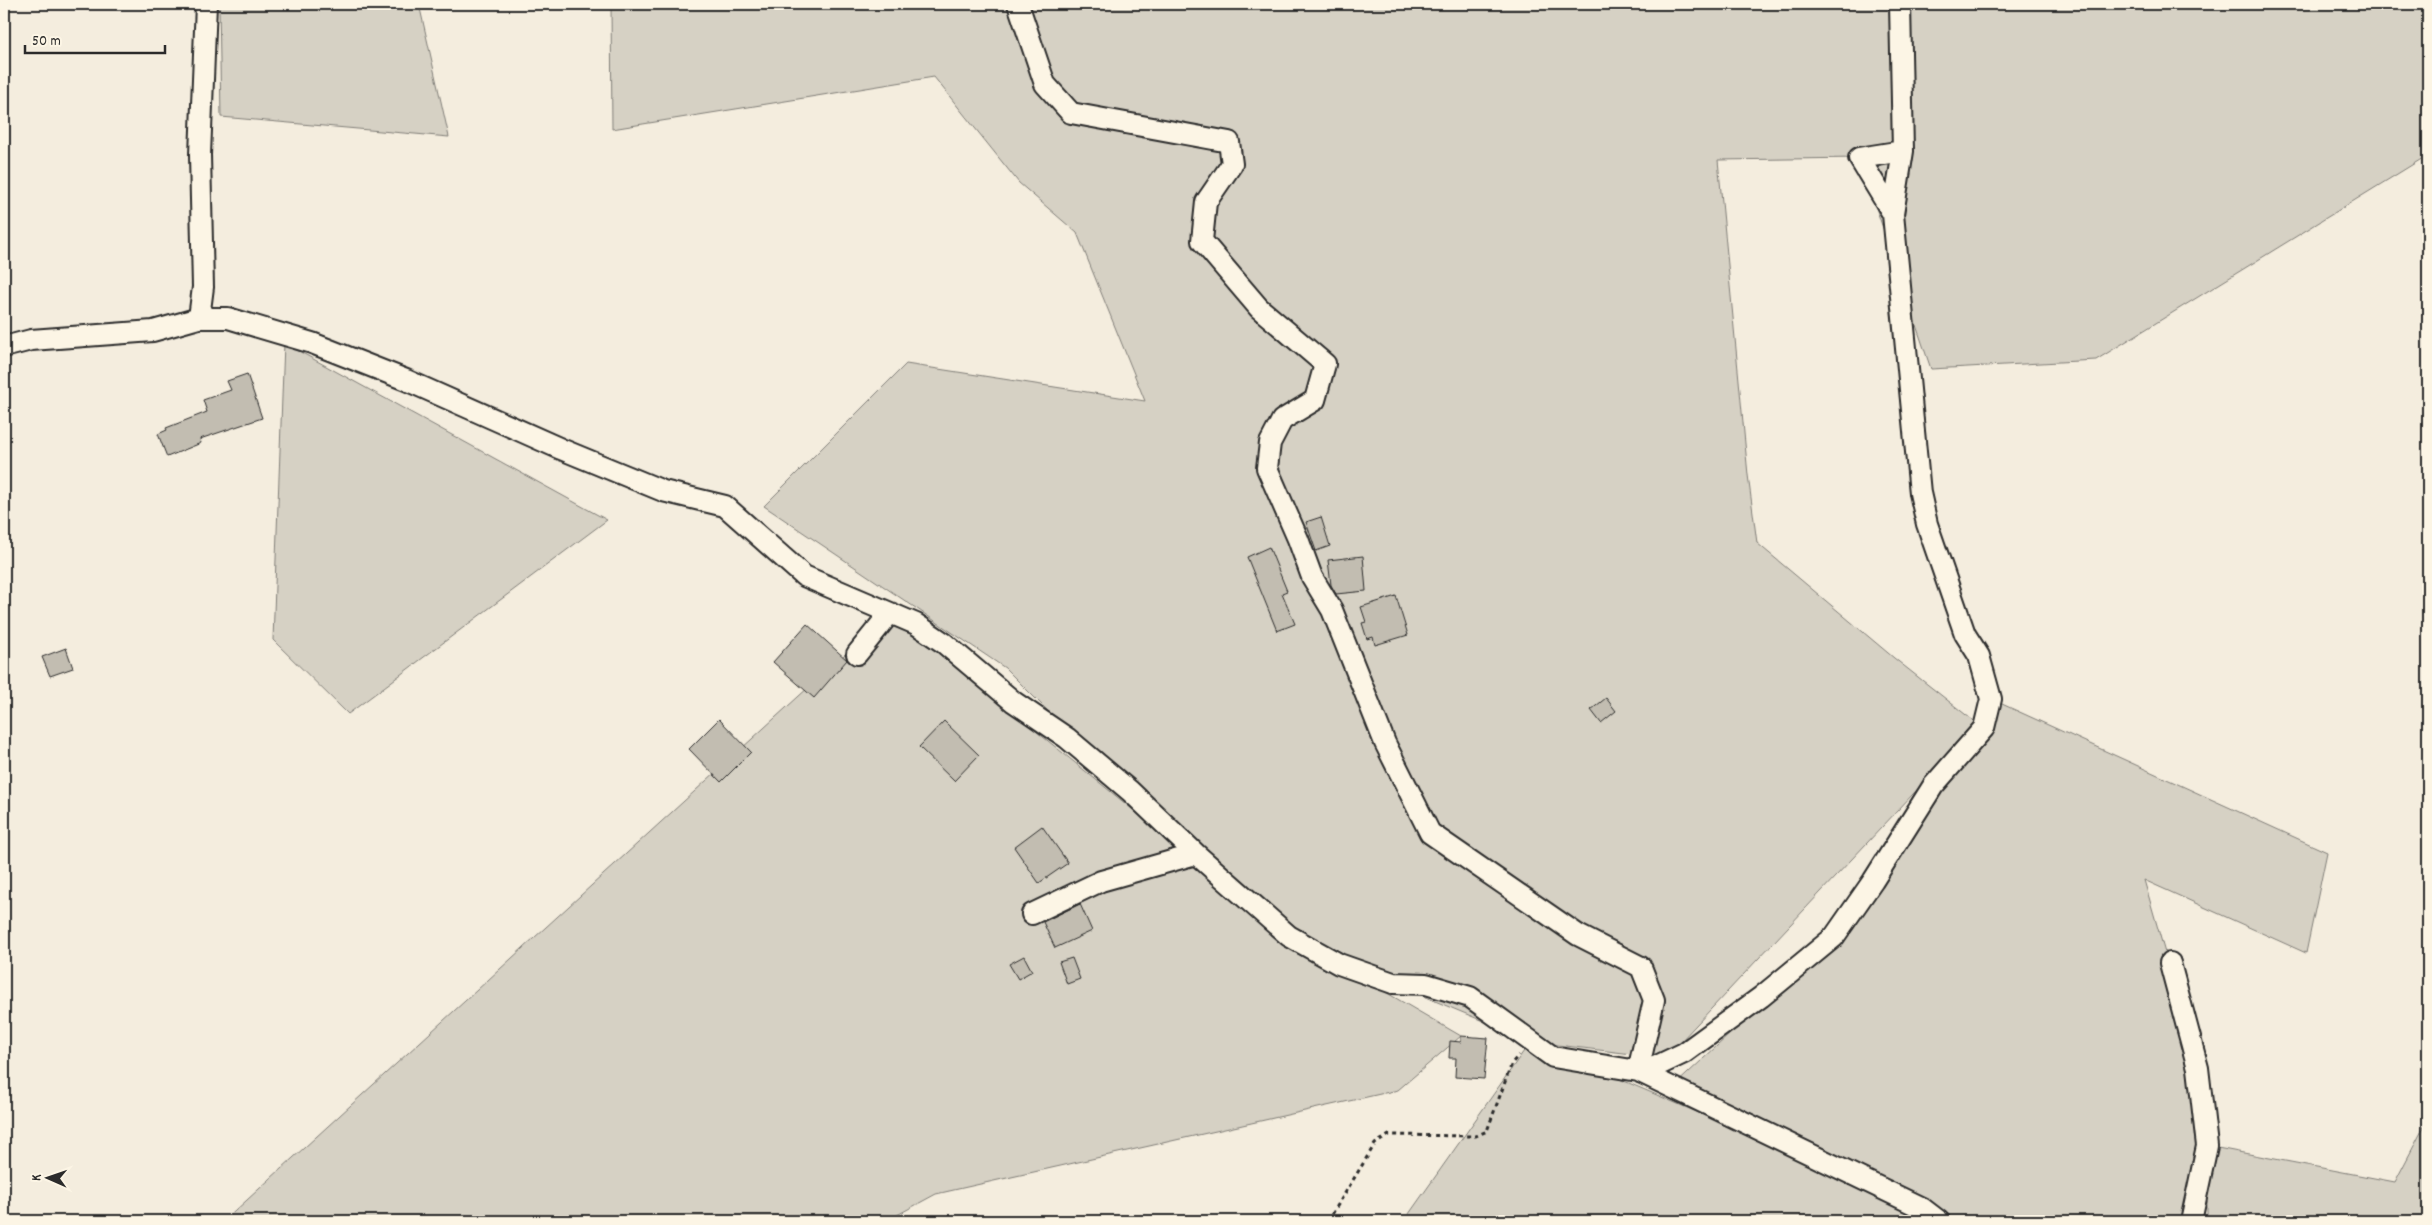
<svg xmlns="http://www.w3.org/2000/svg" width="2432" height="1225" font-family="Dekko,sans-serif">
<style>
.green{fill:#d6d1c4;stroke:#807e78;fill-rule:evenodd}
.building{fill:#c2bdb1;stroke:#2b2b2b}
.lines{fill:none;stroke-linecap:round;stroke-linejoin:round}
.minor-casing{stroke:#2b2b2b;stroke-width:24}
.path{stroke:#2b2b2b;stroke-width:3;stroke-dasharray:4 4;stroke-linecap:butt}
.minor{stroke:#fcf5e5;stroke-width:20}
</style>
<rect width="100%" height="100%" fill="#f4edde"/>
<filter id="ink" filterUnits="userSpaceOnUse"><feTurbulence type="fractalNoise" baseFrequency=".02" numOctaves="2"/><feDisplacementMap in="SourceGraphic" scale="10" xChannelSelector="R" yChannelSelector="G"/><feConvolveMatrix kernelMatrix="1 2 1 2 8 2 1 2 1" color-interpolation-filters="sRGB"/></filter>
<g filter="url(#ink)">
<path class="green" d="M 219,4 L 419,4 L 449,137 L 221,117 Z
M 611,4 L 2428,4 L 2428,155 L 2096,360 L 1931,369 L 1859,158 L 1718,160 L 1748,475 L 1757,543 L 1894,658 L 1975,722 L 1991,699 L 2327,852 L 2306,953 L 2144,880 L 2198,1068 L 2202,1171 L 2182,1221 L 1404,1221 L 1531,1041 L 1315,951 L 1139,802 L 1005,668 L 764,506 L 906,364 L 1145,401 L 1077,233 L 1019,183 L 934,77 L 612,129 ZM 1960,744 L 1821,949 L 1673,1087 L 1741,1131 L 1533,1042 L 1665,1058 Z
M 284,343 L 607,520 L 348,714 L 273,640 Z
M 890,613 L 1289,936 L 1461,1036 L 1398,1090 L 936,1194 L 886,1221 L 224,1221 Z
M 2428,1119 L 2428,1221 L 2207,1221 L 2207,1146 L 2395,1182 Z"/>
<path class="building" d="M 247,374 L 262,418 L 200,439 L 201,443 L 167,457 L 158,434 L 167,430 L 166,428 L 207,412 L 203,400 L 231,390 L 227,381 Z
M 1321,517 L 1330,546 L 1316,551 L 1306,522 Z
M 1269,547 L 1287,591 L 1282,593 L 1295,624 L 1277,631 L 1247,557 Z
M 1363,556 L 1366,591 L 1336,594 L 1331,585 L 1328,560 Z
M 1396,596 L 1408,635 L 1375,645 L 1373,637 L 1367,639 L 1362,623 L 1366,622 L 1361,607 Z
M 807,624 L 847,660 L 814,698 L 773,662 Z
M 66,648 L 73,668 L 50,676 L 42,657 Z
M 1606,698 L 1616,711 L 1601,723 L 1591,710 Z
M 719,719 L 751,752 L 721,782 L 689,749 Z
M 944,721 L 979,755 L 954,781 L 919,747 Z
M 1042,826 L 1068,863 L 1039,883 L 1014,847 Z
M 1080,904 L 1092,931 L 1055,948 L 1043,922 Z
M 1024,956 L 1032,971 L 1018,979 L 1009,964 Z
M 1072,958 L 1080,979 L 1067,984 L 1059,962 Z
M 1461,1036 L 1488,1038 L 1484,1079 L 1455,1077 L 1456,1058 L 1449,1058 L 1450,1041 L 1461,1042 Z"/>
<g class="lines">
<defs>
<path id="minor" d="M 1018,4 L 1045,84 L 1071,113 L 1229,142 L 1232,164 L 1206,202 L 1202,241 L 1259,308 L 1325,364 L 1315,400 L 1282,420 L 1270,443 L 1267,468 L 1298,539 L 1312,577 L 1332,610 L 1385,743 L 1430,833 L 1578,935 L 1641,967 L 1654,1000 L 1638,1071
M 1900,4 L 1903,151
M 199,318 L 228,318 L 312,343 L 406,380 L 561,449 L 663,491 L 725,506 L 804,576 L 916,624 L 944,643 L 1014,702 L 1067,738 L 1130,791 L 1196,854 L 1289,936 L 1339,964 L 1393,983 L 1426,984 L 1470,997 L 1553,1057 L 1638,1071 L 1922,1208 L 1939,1221
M 4,347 L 31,340 L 153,331 L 199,318 L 203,287 L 200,155 L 206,4
M 857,654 L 890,613
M 1032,914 L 1101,881 L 1196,854
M 2170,963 L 2198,1068 L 2207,1146 L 2191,1221
M 1642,1073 L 1684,1053 L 1761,997 L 1834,937 L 1873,881 L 1933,786 L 1984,728 L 1991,699 L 1979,656 L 1965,634 L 1927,524 L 1920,493 L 1893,214 L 1859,158 L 1903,151 L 1893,214"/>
</defs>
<use href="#minor" class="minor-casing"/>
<path class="path" d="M 1328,1221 L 1375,1144 L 1389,1135 L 1476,1136 L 1487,1131 L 1512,1063 L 1519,1055"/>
<use href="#minor" class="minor"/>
</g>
</g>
<rect width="2432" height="1225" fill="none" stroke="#fcf5e5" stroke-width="20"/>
<rect x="10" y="10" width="2412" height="1205" fill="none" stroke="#2b2b2b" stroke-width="2" filter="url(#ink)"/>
<g transform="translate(48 1178) rotate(272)" stroke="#fcf5e5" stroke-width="4" paint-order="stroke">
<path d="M0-4L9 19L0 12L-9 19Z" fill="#2b2b2b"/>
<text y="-8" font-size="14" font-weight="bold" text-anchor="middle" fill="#2b2b2b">K</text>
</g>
<path d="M25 45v8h140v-8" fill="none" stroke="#2b2b2b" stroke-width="2.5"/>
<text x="32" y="45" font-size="15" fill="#2b2b2b" stroke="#fcf5e5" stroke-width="4" paint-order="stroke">50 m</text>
</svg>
